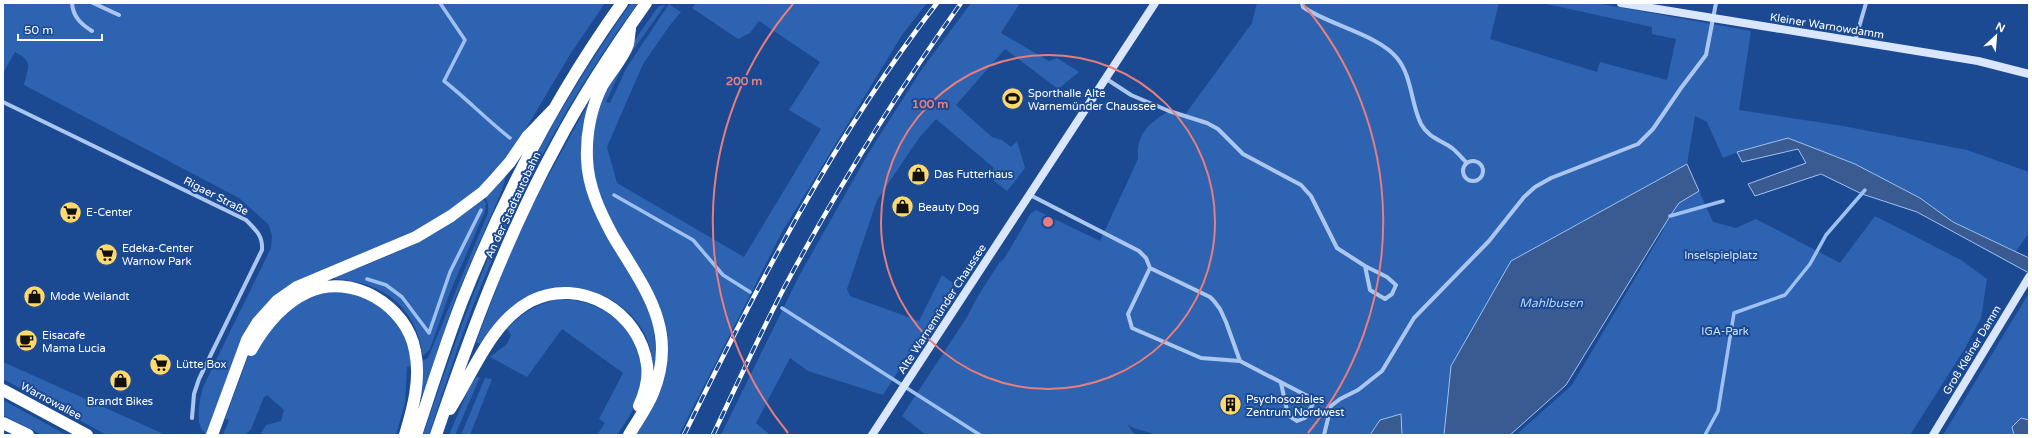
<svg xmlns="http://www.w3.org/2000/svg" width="2032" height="438" font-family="'Varela Round',sans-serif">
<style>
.green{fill:#2e63b1}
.water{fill:#3a5b91;stroke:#9fc1f1}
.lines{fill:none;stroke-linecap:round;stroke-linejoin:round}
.stream{stroke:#9fc1f1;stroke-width:3.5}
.street{stroke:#acc7ef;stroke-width:4}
.secondary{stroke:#d9e6fb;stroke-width:8}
.highway{stroke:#fff;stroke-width:12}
.rail-casing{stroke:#fff;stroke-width:4.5}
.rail{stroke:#1b4a93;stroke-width:3;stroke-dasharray:9;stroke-linecap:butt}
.ring{fill:none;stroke:#e67e7e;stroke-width:2}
.labels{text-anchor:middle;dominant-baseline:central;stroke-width:4;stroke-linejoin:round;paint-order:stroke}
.street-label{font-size:11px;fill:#fff;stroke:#1b4a93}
.poi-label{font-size:11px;fill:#fff;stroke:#1b4a93;text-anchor:start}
.park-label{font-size:11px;fill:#d2e3fb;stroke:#1b4a93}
.water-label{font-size:12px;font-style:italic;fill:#b8d2f6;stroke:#1b4a93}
.centre{fill:#e67e7e;stroke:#1b4a93;stroke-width:2}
.ring-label{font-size:12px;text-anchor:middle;font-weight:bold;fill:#e67e7e;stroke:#1b4a93;stroke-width:4;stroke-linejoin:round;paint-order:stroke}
</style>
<rect width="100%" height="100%" fill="#1b4a93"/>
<path class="green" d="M 3,3 L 605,3 L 571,53 L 525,130 L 510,162 L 502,190 L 455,299 L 423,394 L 413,405 L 417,363 L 407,367 L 405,403 L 396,435 L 260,435 L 266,425 L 281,421 L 284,410 L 267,395 L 264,397 L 251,429 L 245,435 L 223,435 L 229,420 L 225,419 L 249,354 L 275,316 L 329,287 L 382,301 L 422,361 L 428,358 L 488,213 L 488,204 L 483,192 L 468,204 L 270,308 L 207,434 C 193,428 200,399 203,387 L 271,248 L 272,236 L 269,225 L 239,198 L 24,85 C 28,66 34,62 15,52 L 3,73 Z
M 631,3 L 638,3 C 569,96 515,199 473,306 C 457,348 443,392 429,435 L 423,435 C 451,353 479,273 516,195 C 548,128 588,63 631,3 Z
M 696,3 L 927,3 L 902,35 L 782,232 L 679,435 L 633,435 L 666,338 C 653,312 641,285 628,258 C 608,216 585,174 593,126 C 600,86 635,39 659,6 L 665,5 L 624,63 L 606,102 L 610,103 L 627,67 L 669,4 L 681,12 L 670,25 L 643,64 L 607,147 L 617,183 L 744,257 L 821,129 L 789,110 L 820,62 L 759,21 L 750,33 L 738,39 L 692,8 Z
M 971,3 L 1020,3 L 1001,33 L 1049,61 L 1057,58 L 1079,72 L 1058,89 L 1005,49 L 956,105 L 992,137 L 1002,140 L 1011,147 L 1017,141 L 1025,168 L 1007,191 L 989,177 L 994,168 L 936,119 L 919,138 L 877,200 L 847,289 L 850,296 L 919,321 L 942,275 L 954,284 L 883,395 L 808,371 L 790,358 L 756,423 L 770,435 L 721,435 L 799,276 L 868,154 L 920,72 Z
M 1257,3 L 1499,3 L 1490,39 L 1597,72 L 1600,62 L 1667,80 L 1676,39 L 1652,34 L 1652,27 L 1542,3 L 1596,3 L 1751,31 L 1739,110 L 1843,126 L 1967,150 L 2029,172 L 2029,233 L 2016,251 L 1953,222 L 1920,198 L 1855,164 L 1788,138 L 1738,152 L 1723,158 L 1707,122 L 1695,116 L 1687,164 L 1514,259 L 1451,366 L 1444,435 L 1402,435 L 1401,414 L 1380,420 L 1370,435 L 1156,435 C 1148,431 1133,430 1127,424 L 1135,435 L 926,435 L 902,416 L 967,317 L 978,296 L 999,263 L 1004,259 L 1031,213 L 1036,210 L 1100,241 L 1138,159 C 1136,134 1149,123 1169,111 L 1184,116 L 1252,23 Z
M 593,95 L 582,138 L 581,154 L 653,321 L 656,355 L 654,370 C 652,357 650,343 643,331 C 618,289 564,274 521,301 C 509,308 492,331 482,343 L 480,344 L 476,342 L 509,256 L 536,198 Z
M 1699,191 L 1713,222 L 1736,228 L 1756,219 L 1840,263 L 1875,216 L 1961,260 L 1987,279 L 1981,318 L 1964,350 L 1910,435 L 1516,435 L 1572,385 L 1664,229 L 1662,228 L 1679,203 Z
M 483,199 L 486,203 L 485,211 L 450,292 L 430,349 L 423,356 C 416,307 384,282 335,279 L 335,276 C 389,258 439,235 483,199 Z
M 2029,293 L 2029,435 L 1943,435 Z
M 561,299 C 607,300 650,336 641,386 C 638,405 627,420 617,435 L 597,435 L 605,423 L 599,419 L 623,373 L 562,329 L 527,377 L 490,357 L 507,344 L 511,335 L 507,329 C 523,312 538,303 561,299 Z
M 3,362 L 166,435 L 107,435 L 3,379 Z
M 477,377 L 480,377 L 455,435 L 449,435 L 472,381 Z
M 485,378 L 492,379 L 470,435 L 461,435 Z
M 3,400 L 63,433 L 67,435 L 42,435 L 3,415 Z"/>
<path class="water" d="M 1788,138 L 1855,164 L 1920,198 L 1953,222 L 2029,258 L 2029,273 L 1917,212 L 1862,194 L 1821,174 L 1755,196 L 1748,184 L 1806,163 L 1798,149 L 1742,162 L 1737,152 Z
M 1687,164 L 1699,191 L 1679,203 L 1670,216 L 1566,385 L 1510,435 L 1444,435 L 1451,366 L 1511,261 Z
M 1401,414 L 1402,435 L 1370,435 L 1380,420 Z
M 2021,418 L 2029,420 L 2029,435 L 2014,435 L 2012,427 Z"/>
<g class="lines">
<path class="stream" d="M 440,3 L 465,40 L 444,81 C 467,99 487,120 510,138
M 614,195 L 693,240 L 723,275 L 750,292
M 1670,216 L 1723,201
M 367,279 L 386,285 L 402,297 L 429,333 L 450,272 L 481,210
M 782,308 L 980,435
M 1705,435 L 1718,411 L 1734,313 L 1785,295 L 1810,264 L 1826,235 L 1865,190"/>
<path class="street" d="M 72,3 C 73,17 81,24 92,31
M 93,3 L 119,15
M 1302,3 L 1303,7 C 1329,25 1379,35 1397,58 C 1412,76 1411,104 1421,124 C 1428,137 1440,140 1452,148 C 1457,152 1462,158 1467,163
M 1855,41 L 1866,3
M 1105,78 L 1131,95 L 1169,111 L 1207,123 L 1218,129 L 1243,154 L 1301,185 L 1311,196 L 1337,248 L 1365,266 L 1387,277 L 1396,285 L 1392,294 L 1385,299 L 1370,290 L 1365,266
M 3,102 L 246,220 C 256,230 263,236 262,250 L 199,379 L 194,394 L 192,418
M1463 171a10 10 0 1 1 20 0a10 10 0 1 1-20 0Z
M 1030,195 L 1139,251 L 1146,258 L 1150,268 L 1210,297 L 1214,301 L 1220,309 L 1226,322 L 1240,361 L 1315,400 L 1305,418 L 1297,421 L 1288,415 L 1281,383
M 1150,268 L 1128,314 L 1132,328 L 1201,358 L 1240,361
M 1324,435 L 1331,406 L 1340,399 L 1358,390 L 1382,371 L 1414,318 L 1489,241 L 1524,197 L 1535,187 L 1551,178 L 1638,144 L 1653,129 L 1681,88 L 1706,55 L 1716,3"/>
<path class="secondary" d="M 1621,3 L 1978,61 L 2029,74
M 872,435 L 1155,3
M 1933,435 L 2029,277"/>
<path class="highway" d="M 251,350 C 265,325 282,304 308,292 C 352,272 407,306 415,351 C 421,380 413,408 405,435
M 3,390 L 87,435
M 450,409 C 473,373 491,322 531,301 C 581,276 640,312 647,365 C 649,379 645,393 639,406
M 3,423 L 28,435
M 212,435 L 247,340 L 258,322 L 277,301 L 297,287 L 416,237 L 451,216 L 483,192 L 495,179 L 510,162 L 527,137 L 553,110
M 416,435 C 431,390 445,345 462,301 C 504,196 556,95 622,3
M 436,435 C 470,335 506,237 557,144 C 583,95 614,48 646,3
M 629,435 C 637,421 647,408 653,393 C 679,329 644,288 613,236 C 600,212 588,187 587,159 C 586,135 591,108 602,86 C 610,72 623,59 628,44 C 629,40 629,34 630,29"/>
<defs>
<path id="rail" d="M 684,435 C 757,286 835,135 937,3
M 713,435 C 736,386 759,336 784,288 C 837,189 896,94 961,3"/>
</defs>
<use href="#rail" class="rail-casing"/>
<use href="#rail" class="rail"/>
</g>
<g class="ring">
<circle cx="1048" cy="222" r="167"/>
<path d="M788 433A335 335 0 0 1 793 4M1303 4A335 335 0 0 1 1308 433"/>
</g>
<defs>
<symbol id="stadium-disc" viewBox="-11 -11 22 22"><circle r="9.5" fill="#ffda6a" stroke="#1b4a93"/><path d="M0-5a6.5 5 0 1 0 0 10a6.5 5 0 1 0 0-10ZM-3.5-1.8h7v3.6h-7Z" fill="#111"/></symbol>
<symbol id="shop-disc" viewBox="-11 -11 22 22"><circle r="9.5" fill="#ffda6a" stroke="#1b4a93"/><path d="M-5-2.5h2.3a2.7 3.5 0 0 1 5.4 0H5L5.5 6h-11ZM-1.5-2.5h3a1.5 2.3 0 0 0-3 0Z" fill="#111"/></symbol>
<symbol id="supermarket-disc" viewBox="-11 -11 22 22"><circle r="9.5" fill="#ffda6a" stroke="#1b4a93"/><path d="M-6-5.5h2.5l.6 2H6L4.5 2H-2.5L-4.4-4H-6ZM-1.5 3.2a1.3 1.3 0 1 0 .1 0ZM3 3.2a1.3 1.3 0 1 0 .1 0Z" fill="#111"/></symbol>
<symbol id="cafe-disc" viewBox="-11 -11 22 22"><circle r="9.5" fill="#ffda6a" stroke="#1b4a93"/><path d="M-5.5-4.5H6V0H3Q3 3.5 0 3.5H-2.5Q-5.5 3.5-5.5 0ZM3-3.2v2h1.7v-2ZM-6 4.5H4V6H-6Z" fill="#111"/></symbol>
<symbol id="building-disc" viewBox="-11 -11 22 22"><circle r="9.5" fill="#ffda6a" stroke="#1b4a93"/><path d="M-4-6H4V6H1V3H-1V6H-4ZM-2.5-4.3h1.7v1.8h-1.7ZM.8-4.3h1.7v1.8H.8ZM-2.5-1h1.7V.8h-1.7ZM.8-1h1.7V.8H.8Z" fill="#111"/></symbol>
</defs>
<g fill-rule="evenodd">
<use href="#stadium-disc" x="1000" y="86" width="25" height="25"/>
<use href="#shop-disc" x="906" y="162" width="25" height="25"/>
<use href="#shop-disc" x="890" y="194" width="25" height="25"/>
<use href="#supermarket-disc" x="58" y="200" width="25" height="25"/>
<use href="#supermarket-disc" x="94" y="242" width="25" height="25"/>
<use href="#shop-disc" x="22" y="284" width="25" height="25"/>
<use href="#cafe-disc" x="14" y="328" width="25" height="25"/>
<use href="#supermarket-disc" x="148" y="352" width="25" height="25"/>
<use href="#shop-disc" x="108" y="368" width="25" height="25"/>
<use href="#building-disc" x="1218" y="392" width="25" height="25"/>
</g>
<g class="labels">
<g class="street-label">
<text transform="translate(1827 26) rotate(9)">Kleiner Warnowdamm</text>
<text transform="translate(216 196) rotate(27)">Rigaer Straße</text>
<text transform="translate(513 205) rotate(-65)">An der Stadtautobahn</text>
<text transform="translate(942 309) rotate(-57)">Alte Warnemünder Chaussee</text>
<text transform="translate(1972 350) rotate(-59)">Groß Kleiner Damm</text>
<text transform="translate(51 401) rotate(28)">Warnowallee</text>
</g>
<g class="poi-label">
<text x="1028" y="93">Sporthalle Alte<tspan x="1028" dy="13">Warnemünder Chaussee</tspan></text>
<text x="934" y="174">Das Futterhaus</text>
<text x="918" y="207">Beauty Dog</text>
<text x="86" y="212">E-Center</text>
<text x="122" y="248">Edeka-Center<tspan x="122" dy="13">Warnow Park</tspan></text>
<text x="50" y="296">Mode Weilandt</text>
<text x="42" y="335">Eisacafe<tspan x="42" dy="13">Mama Lucia</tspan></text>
<text x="176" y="364">Lütte Box</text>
<text x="1246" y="399">Psychosoziales<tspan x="1246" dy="13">Zentrum Nordwest</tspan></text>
<text x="120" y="401" text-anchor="middle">Brandt Bikes</text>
</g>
<g class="park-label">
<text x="1721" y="255">Inselspielplatz</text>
<text x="1725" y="331">IGA-Park</text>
</g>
<g class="water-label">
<text x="1551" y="303">Mahlbusen</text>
</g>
</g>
<circle cx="1048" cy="222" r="6" class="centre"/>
<g class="ring-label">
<text x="744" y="85">200 m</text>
<text x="930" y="108">100 m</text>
</g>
<rect width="2032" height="438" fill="none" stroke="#ffffff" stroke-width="8"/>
<g transform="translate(1996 36) rotate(26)" stroke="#1b4a93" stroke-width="3" paint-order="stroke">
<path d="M0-3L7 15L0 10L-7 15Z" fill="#ffffff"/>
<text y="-6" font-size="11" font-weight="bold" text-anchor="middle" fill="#ffffff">N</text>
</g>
<path d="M18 34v6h84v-6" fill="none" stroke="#ffffff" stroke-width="2"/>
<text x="24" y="34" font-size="12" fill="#ffffff" stroke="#1b4a93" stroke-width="3" paint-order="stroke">50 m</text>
</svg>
